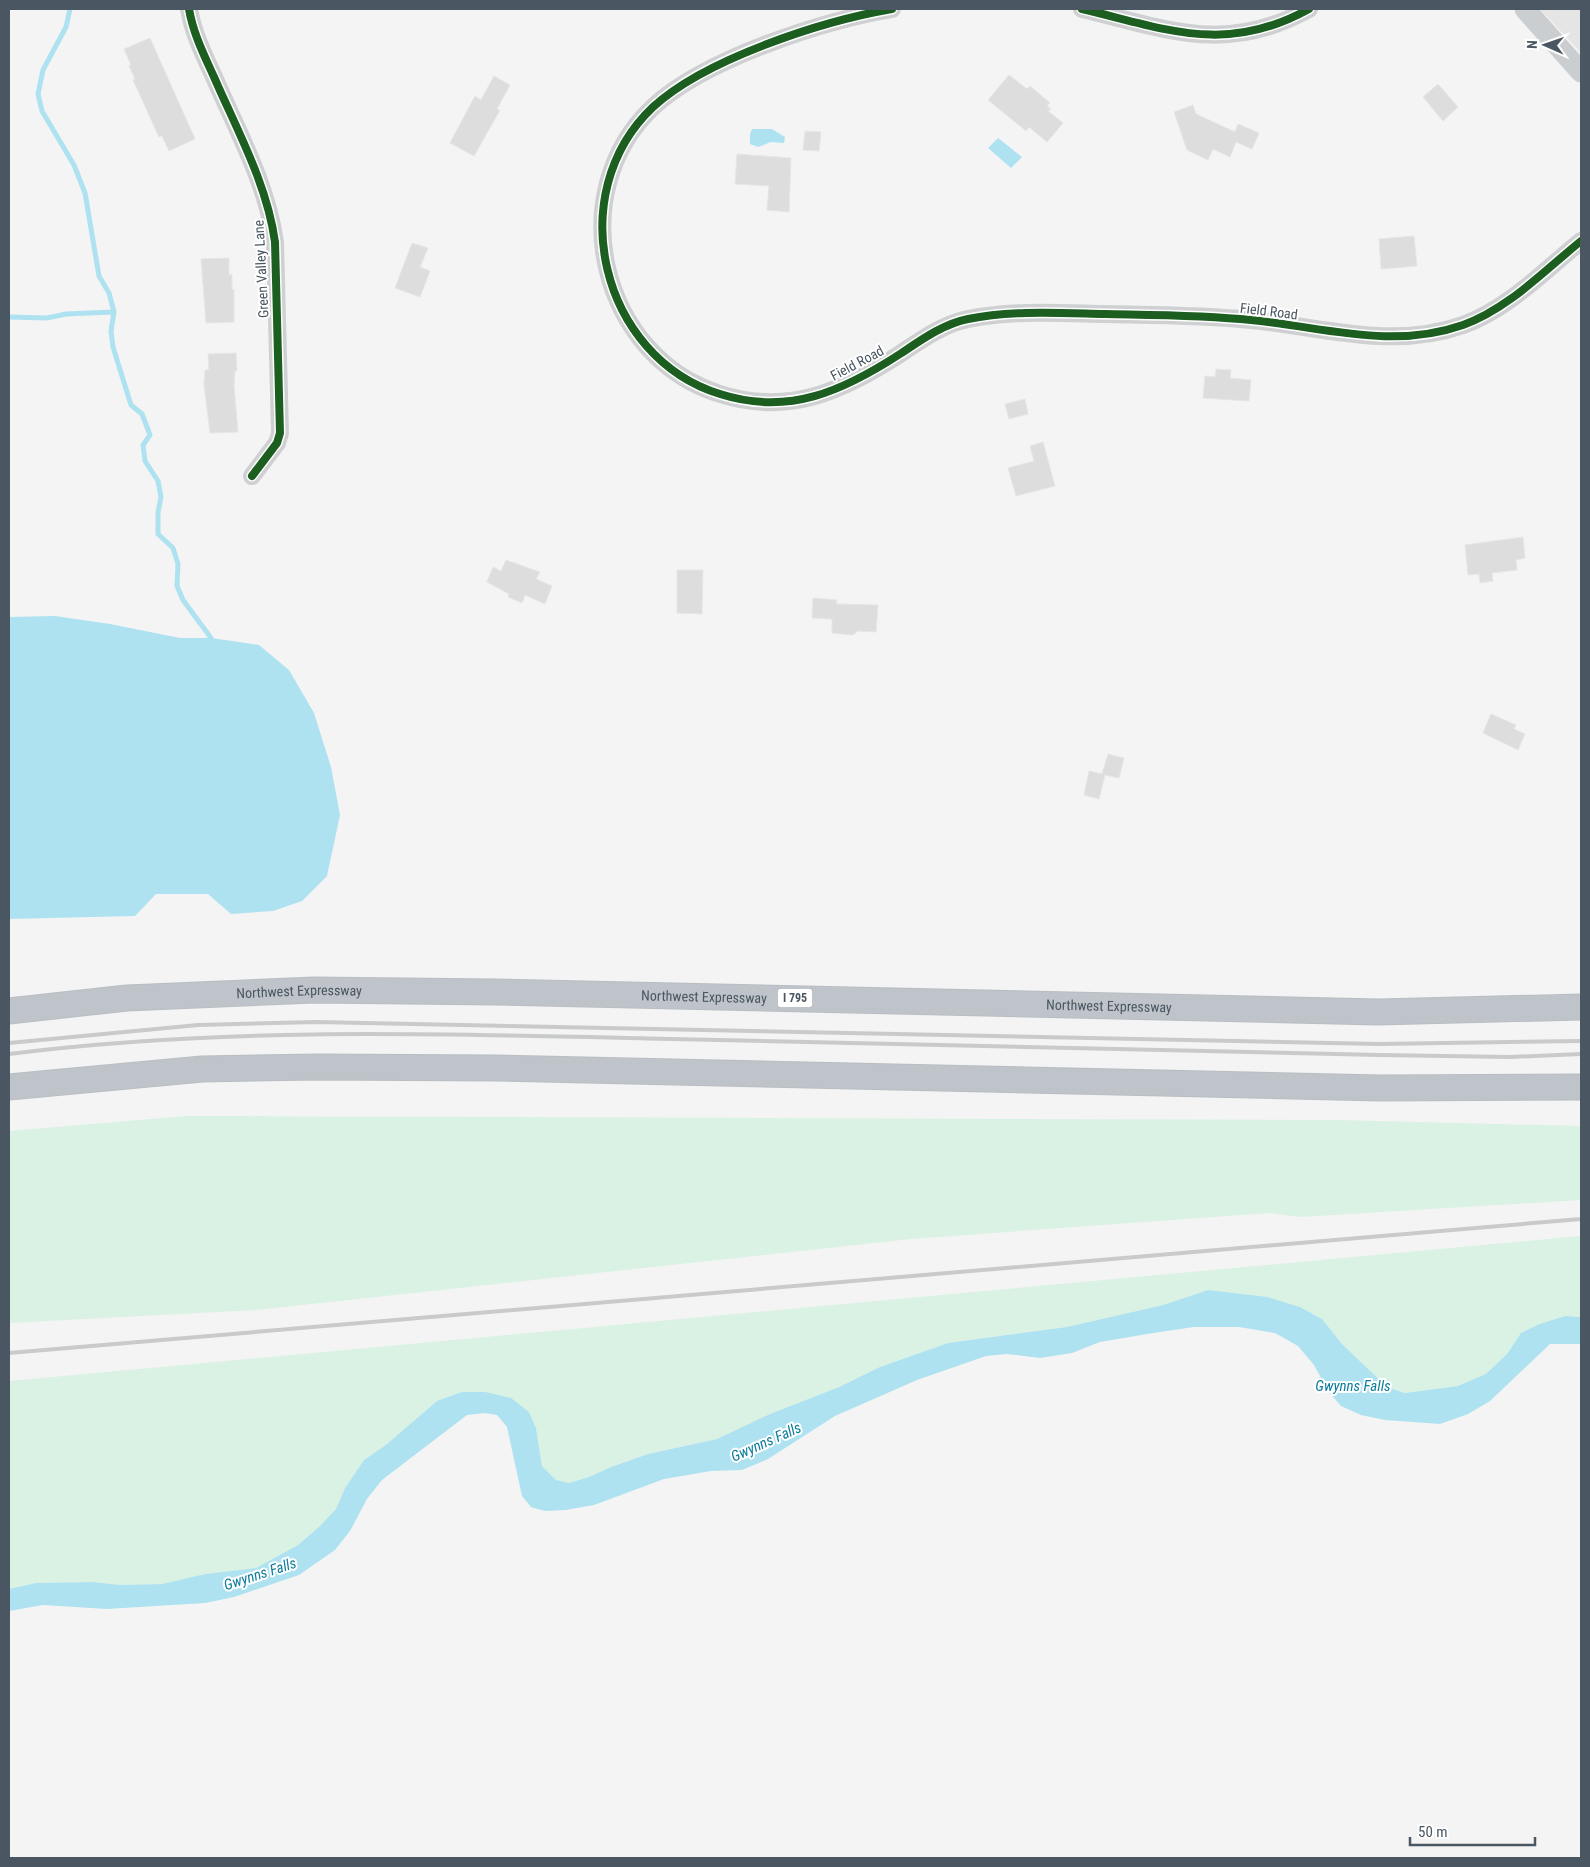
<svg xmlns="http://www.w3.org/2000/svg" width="1590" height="1867" font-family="'Roboto Condensed',sans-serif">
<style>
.education{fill:#e6e5e6}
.green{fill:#d9f2e3}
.water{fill:#aee2f0}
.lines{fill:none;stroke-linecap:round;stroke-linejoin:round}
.stream{stroke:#aee2f0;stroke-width:5}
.building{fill:#ddddde;stroke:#e5e6e7}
.highway-casing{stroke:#b9bec3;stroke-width:27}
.minor{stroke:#ced0d2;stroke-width:18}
.major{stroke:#caced1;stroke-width:21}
.highway{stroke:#bec4c9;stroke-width:25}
.rail{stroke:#c9cacc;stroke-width:4}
.cycleway-casing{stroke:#fff;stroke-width:11}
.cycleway{stroke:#1b5e20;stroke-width:8}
.labels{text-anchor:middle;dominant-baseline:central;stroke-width:4;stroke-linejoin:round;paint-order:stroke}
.shield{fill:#fff;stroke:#808990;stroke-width:1}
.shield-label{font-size:12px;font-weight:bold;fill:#4a5661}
.street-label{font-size:14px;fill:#4a5661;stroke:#fff}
.water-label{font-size:15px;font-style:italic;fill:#0c7c9b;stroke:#fff}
</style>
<rect width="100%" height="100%" fill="#f4f4f4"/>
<path class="education" d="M 1540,9 L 1581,9 L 1581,53 Z"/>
<path class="green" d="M 186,1116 L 1339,1120 L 1581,1126 L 1581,1200 L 1300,1217 L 1269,1213 L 911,1239 L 256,1310 L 9,1323 L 9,1131 Z
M 1581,1236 L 1581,1317 L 1565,1316 L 1521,1333 L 1507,1354 L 1486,1375 L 1458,1386 L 1405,1393 L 1387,1387 L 1342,1344 L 1322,1319 L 1300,1307 L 1268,1297 L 1208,1290 L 1163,1305 L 1067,1327 L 948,1343 L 880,1367 L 839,1387 L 770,1414 L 717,1439 L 648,1454 L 611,1467 L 589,1477 L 569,1483 L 556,1480 L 542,1466 L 536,1428 L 529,1412 L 437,1401 L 387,1444 L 364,1460 L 345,1488 L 336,1509 L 320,1526 L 298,1545 L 256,1568 L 205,1574 L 162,1584 L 120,1585 L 93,1582 L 36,1583 L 9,1589 L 9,1381 Z"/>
<path class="water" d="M 752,129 L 772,129 L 785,137 L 784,143 L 771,142 L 758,147 L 750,144 L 750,134 Z
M 998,138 L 1022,157 L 1011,168 L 988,148 Z
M 55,616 L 110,624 L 180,638 L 211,638 L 259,645 L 289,670 L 314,713 L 331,767 L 340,815 L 327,876 L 302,901 L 273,911 L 231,914 L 208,894 L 156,894 L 135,916 L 9,919 L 9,617 Z
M 1208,1290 L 1268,1297 L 1300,1307 L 1322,1319 L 1342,1344 L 1387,1387 L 1405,1393 L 1458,1386 L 1486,1374 L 1507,1354 L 1521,1333 L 1540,1324 L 1565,1316 L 1581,1317 L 1581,1344 L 1550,1344 L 1490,1401 L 1468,1414 L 1440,1424 L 1385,1420 L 1361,1415 L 1341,1406 L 1328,1391 L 1314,1365 L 1298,1346 L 1275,1333 L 1239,1327 L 1194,1327 L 1153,1333 L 1100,1342 L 1072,1353 L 1040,1358 L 1007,1354 L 986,1356 L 917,1380 L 835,1416 L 768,1459 L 742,1470 L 711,1471 L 664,1479 L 594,1505 L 566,1510 L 545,1511 L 531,1507 L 522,1496 L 507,1427 L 497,1415 L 485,1413 L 467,1415 L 382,1480 L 367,1499 L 350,1531 L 335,1550 L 299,1575 L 234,1597 L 205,1603 L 107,1609 L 43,1605 L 9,1611 L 9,1589 L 36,1583 L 93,1582 L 120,1585 L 162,1584 L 205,1574 L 256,1568 L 298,1545 L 320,1526 L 336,1509 L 345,1488 L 364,1460 L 387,1444 L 437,1401 L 462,1392 L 485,1392 L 511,1398 L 529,1412 L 536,1428 L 542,1466 L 556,1480 L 569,1483 L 589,1477 L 611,1467 L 648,1454 L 717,1439 L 770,1414 L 839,1387 L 880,1367 L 948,1343 L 1067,1327 L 1163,1305 Z"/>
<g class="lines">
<path class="stream" d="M 70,9 L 66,27 L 43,70 L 38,94 L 42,111 L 74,165 L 85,193 L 99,276 L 109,293 L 114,312 L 111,331 L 113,347 L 131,405 L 142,414 L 150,435 L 143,445 L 145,461 L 158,481 L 161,497 L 158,512 L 158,534 L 173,548 L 178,564 L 177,586 L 183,600 L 211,638
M 9,317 L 47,318 L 66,314 L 114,312"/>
</g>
<path class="building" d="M 150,38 L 195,139 L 169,151 L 162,136 L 159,137 L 133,80 L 135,79 L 129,66 L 131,65 L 124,49 Z
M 1009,75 L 1027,89 L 1030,86 L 1050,103 L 1047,106 L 1051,109 L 1048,111 L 1063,123 L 1047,142 L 1029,127 L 1026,131 L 988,100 Z
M 494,76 L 510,85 L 497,109 L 500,110 L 474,156 L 450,143 L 475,96 L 481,100 Z
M 1438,84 L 1458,107 L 1443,121 L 1423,97 Z
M 1193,105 L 1196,114 L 1235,132 L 1238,124 L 1259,133 L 1252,149 L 1236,142 L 1230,157 L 1213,149 L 1208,160 L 1187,150 L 1174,112 Z
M 805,131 L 821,132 L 819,151 L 803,150 Z
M 737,154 L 791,158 L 789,212 L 767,210 L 769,186 L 735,184 Z
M 1414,236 L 1417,266 L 1381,269 L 1379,239 Z
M 412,243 L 428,248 L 420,267 L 430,271 L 420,297 L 395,288 Z
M 229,258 L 229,275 L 232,274 L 232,290 L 234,289 L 234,322 L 206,323 L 201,259 Z
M 236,353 L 237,371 L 235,371 L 234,386 L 238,432 L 210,433 L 204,385 L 205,370 L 209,370 L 208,354 Z
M 1216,369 L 1231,370 L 1230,378 L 1251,380 L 1249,401 L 1203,398 L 1205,376 L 1215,377 Z
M 1025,399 L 1028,414 L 1009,419 L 1005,404 Z
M 1043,442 L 1055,486 L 1016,496 L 1008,468 L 1034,461 L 1030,446 Z
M 1523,537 L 1525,558 L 1516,560 L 1517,570 L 1492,573 L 1493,581 L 1480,583 L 1479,574 L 1468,575 L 1465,545 Z
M 506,560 L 540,572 L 536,579 L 552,586 L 545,604 L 525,595 L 522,603 L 508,597 L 509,594 L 487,582 L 493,567 L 501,571 Z
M 677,570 L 703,570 L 702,614 L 677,613 Z
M 813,598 L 837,600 L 836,604 L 878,605 L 876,632 L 858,631 L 853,635 L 832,633 L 832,619 L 812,618 Z
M 1491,714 L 1516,725 L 1514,729 L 1525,734 L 1518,750 L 1483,733 Z
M 1108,754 L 1124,758 L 1119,778 L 1105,775 L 1099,799 L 1084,795 L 1089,771 L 1102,774 Z"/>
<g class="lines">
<defs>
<g id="highway">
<path id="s1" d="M 9,1011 L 127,998 L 314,990 L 495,992 L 1378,1012 L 1581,1007"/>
<path d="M 9,1087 L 202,1069 L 318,1067 L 495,1068 L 1380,1088 L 1581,1087"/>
</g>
</defs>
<use href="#highway" class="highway-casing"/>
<path class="minor" d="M 189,9 C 193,33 204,55 214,77 C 237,130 267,184 275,242 L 280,433 L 277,443 L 252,476
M 892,9 C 822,21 705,59 653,107 C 561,194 601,357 720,394 C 789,416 843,391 900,354 C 921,340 943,324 968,319 C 1013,310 1059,313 1105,314 C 1154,315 1203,315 1251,320 C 1323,327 1392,350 1463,325 C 1508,309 1545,270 1581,241
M 1082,9 C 1167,29 1226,55 1309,9"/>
<path class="major" d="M 1525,9 L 1581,72"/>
<use href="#highway" class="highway"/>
<path class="rail" d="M 9,1043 L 198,1025 L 316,1022 L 1379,1044 L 1581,1041
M 9,1054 C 228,1026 449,1034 669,1039 C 906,1044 1143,1050 1379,1055 L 1511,1057 L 1581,1054
M 9,1353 L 1581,1219"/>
<defs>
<path id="cycleway" d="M 189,9 C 193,33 204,55 214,77 C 237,130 267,184 275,242 L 280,433 L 277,443 L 252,476
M 892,9 C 822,21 705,59 653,107 C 561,194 601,357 720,394 C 789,416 843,391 900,354 C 921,340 943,324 968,319 C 1013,310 1059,313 1105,314 C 1154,315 1203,315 1251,320 C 1323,327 1392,350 1463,325 C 1508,309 1545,270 1581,241
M 1082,9 C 1167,29 1226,55 1309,9"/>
</defs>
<use href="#cycleway" class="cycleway-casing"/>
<use href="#cycleway" class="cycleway"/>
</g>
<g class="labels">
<rect class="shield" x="777.5" y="988.5" width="35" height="19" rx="4"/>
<g class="shield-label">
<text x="795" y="998">I 795</text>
</g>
<g class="street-label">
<text transform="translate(261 269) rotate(-93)">Green Valley Lane</text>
<text transform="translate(1269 311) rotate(7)">Field Road</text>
<text transform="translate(857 363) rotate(-28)">Field Road</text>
<text stroke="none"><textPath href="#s1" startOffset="291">Northwest Expressway</textPath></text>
<text stroke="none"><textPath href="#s1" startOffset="696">Northwest Expressway</textPath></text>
<text stroke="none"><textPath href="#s1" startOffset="1101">Northwest Expressway</textPath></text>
</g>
<g class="water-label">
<text x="1353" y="1386">Gwynns Falls</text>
<text transform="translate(766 1442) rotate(-24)">Gwynns Falls</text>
<text transform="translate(260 1574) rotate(-18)">Gwynns Falls</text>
</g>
</g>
<rect width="1590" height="1867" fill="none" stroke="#4a5661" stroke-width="20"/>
<g transform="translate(1545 45) rotate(272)" stroke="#ffffff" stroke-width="4" paint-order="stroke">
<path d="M0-4L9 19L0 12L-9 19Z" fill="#4a5661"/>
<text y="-8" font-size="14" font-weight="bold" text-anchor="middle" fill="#4a5661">N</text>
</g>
<path d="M1410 1837v8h125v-8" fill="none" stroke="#4a5661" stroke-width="2.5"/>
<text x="1418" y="1837" font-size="15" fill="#4a5661" stroke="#ffffff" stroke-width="4" paint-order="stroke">50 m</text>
</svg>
